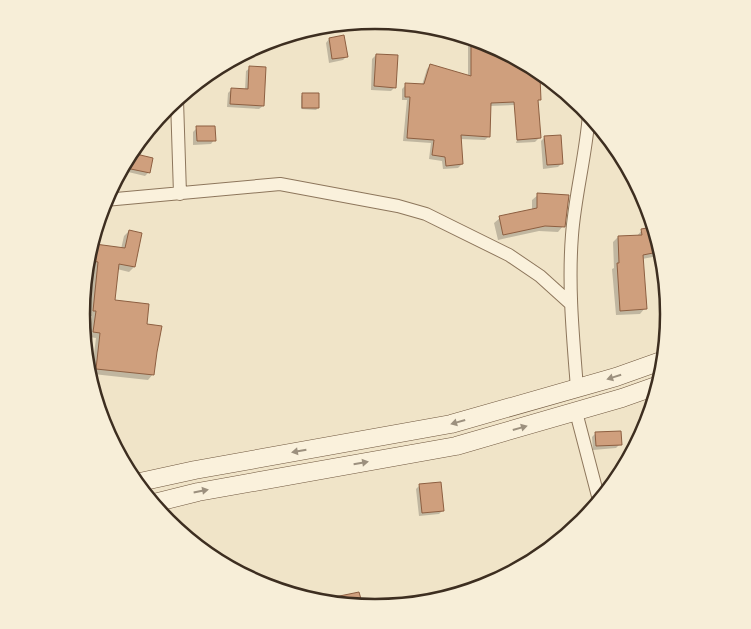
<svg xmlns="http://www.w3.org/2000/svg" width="751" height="629" font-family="'Source Serif 4',serif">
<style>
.shadow{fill:#0003}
.building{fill:#cf9f7d;stroke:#8d5f41}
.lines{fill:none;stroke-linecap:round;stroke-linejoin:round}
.minor-casing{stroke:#8d765c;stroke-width:14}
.secondary-casing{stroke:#6f573f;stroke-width:19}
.minor{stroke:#faf1dc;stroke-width:12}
.secondary{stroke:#faf1dc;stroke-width:18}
.oneway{fill:#9c907e}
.rim{fill:none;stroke:#3d2e20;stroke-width:2.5}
</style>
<rect width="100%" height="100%" fill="#f0e4c8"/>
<path class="shadow" d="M 329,39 L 347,56 L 343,60 L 329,63 L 326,43 Z
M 472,39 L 488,43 L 519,63 L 519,101 L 515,105 L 490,106 L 489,136 L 485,140 L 460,139 L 462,164 L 458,168 L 443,169 L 442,161 L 429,159 L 431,143 L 403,141 L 407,100 L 402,100 L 402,89 L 406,85 L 422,85 L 427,69 L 431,65 L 468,76 L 468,43 Z
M 376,55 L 395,87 L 391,91 L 371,90 L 372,59 Z
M 250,68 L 263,106 L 259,109 L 227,107 L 228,93 L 232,89 L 245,90 L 246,71 Z
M 532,90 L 539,138 L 535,142 L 516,143 Z
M 303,94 L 318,108 L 316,110 L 301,109 L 301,96 Z
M 197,128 L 214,140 L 211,144 L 193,145 L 193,132 Z
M 545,137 L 562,163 L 558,167 L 543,169 L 541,141 Z
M 142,145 L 141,156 L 149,172 L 145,176 L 124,171 Z
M 538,195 L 563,226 L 558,232 L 539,231 L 498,240 L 494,223 L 500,218 L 532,211 L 532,200 Z
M 653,228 L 658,256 L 642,259 L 645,308 L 640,314 L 616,315 L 612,269 L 614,268 L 613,242 L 618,237 L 637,236 L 642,230 Z
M 129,231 L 134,267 L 129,272 L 117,269 L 113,301 L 145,325 L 153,374 L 148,380 L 93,374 L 92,370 L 96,338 L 89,337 L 92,316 L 88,316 L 94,266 L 91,266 L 95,245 L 121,249 L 124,236 Z
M 596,433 L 620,444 L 616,448 L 593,450 L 592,437 Z
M 619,470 L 610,484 L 609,475 L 613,471 Z
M 420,485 L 443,510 L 439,514 L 419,516 L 416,489 Z"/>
<path class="building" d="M 344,35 L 348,57 L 332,59 L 329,38 Z
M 471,39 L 488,43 L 540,77 L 541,100 L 538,100 L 541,138 L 517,140 L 514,102 L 491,103 L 490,137 L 461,135 L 463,164 L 446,166 L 445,157 L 432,155 L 434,140 L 407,138 L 410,97 L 405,97 L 405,83 L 424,84 L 430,64 L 471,76 Z
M 376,54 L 398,55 L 396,88 L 374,86 Z
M 249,66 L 266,67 L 264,106 L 230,104 L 231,88 L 248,89 Z
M 302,93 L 319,93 L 319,108 L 302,108 Z
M 196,126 L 215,126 L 216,141 L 197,141 Z
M 561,135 L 563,164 L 547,165 L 544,136 Z
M 136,154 L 153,158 L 150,173 L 126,168 Z
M 537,193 L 569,195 L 565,227 L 545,226 L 503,235 L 499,216 L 537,208 Z
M 653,227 L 658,252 L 643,255 L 647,309 L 620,311 L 617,263 L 619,263 L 618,236 L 642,235 L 641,229 Z
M 129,230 L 142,233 L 135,267 L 119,264 L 115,300 L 149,304 L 147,324 L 162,326 L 157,352 L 154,375 L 96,369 L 100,333 L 93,332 L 96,311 L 93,311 L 98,262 L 92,261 L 95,244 L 125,248 Z
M 621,431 L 622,445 L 596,446 L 595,432 Z
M 441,482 L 444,511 L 422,513 L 419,484 Z
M 359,592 L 363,606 L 325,599 Z"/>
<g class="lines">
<defs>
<path id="minor" d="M 177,100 L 180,194
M 105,200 L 280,184 L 398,206 L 426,214 L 509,255 L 540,276 L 571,304
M 577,388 C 573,337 568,286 572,235 C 575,195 586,155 589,114
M 576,412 L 599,500"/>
<path id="secondary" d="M 140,482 L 195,470 L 451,424 L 616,377 L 661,361
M 154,503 L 198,492 L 456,446 L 622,398 L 656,386"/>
</defs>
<use href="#minor" class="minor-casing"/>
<use href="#secondary" class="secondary-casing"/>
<use href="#minor" class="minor"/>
<use href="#secondary" class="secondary"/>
</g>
<defs><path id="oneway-solid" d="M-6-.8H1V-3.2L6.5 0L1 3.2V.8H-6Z" transform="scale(1.25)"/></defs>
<g class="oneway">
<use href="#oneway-solid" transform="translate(614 377) rotate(163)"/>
<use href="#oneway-solid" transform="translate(458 422) rotate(164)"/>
<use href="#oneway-solid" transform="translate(520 428) rotate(-16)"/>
<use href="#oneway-solid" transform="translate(299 451) rotate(170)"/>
<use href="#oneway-solid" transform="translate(361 463) rotate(-10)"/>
<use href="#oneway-solid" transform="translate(201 491) rotate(-11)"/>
</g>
<path d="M0 0H751V629H0ZM90 314a285 285 0 1 1 570 0a285 285 0 1 1-570 0Z" fill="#f7eed8" fill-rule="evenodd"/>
<path class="rim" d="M90 314a285 285 0 1 1 570 0a285 285 0 1 1-570 0Z"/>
</svg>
